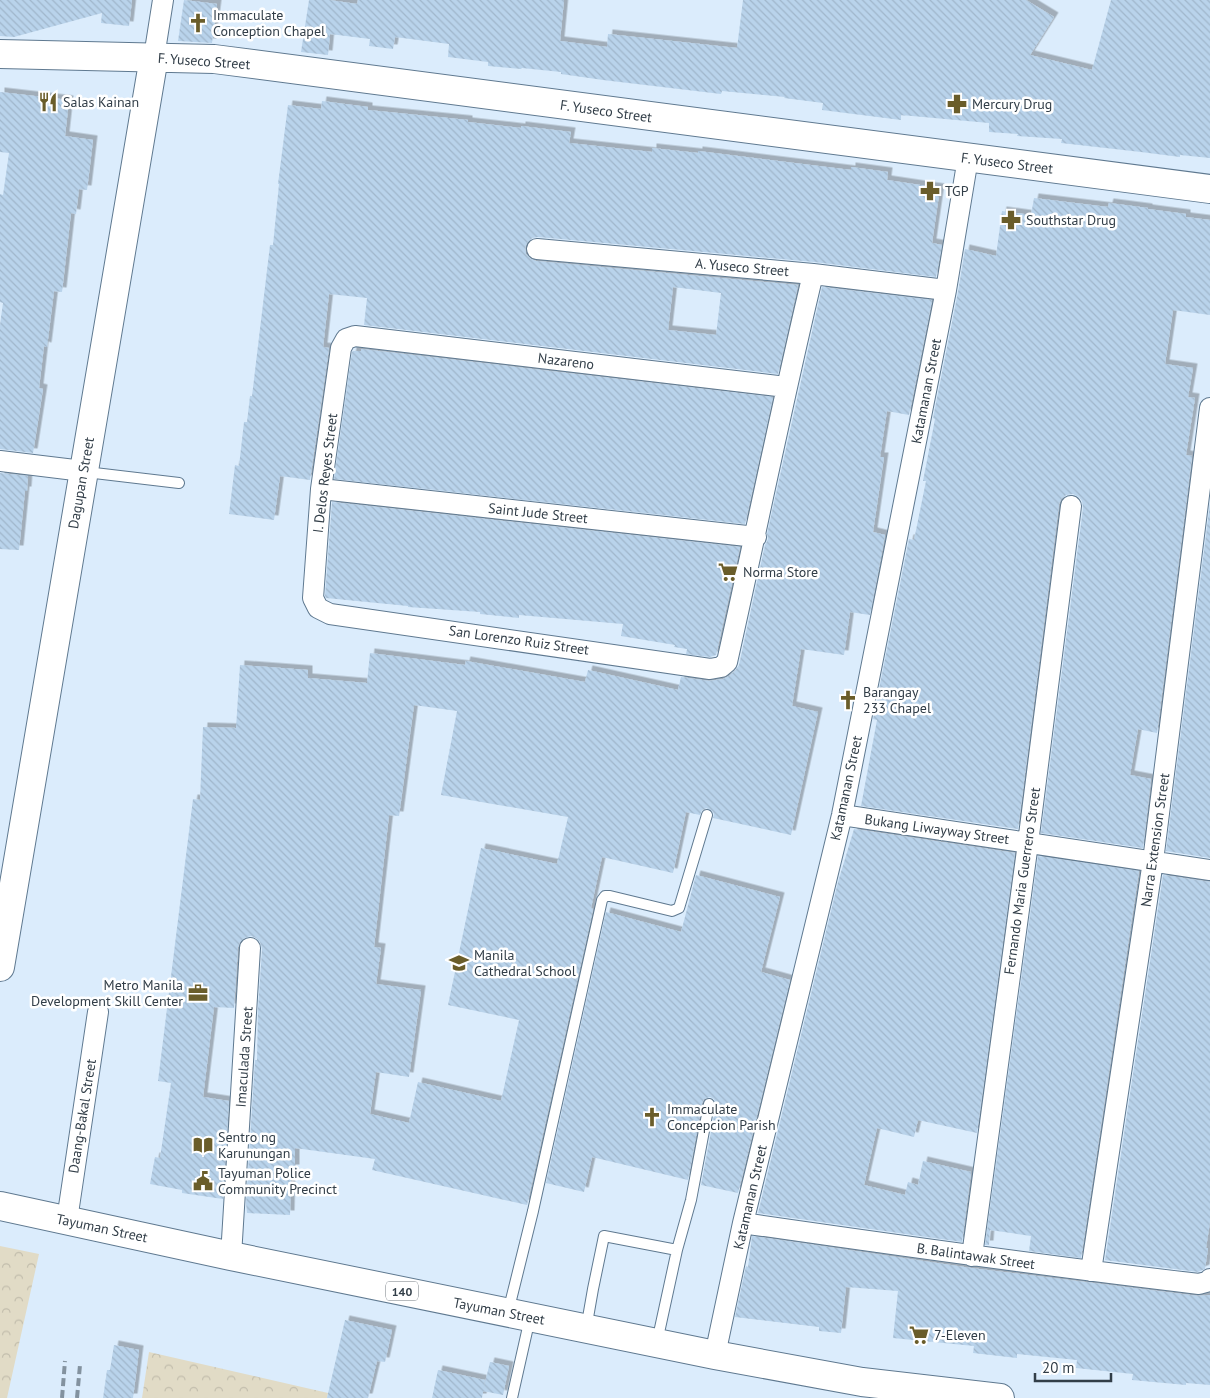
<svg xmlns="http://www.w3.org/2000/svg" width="1210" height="1398" font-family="'PT Sans',sans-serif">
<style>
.forest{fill:url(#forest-crowns)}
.building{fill:url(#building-back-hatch);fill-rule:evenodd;filter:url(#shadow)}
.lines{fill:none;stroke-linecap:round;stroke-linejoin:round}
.lane-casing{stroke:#5f7990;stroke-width:12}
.street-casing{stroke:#5f7990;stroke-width:22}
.secondary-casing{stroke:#5f7990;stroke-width:30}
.primary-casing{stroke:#5f7990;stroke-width:30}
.lane{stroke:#fff;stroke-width:10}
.street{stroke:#fff;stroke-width:20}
.secondary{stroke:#fff;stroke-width:28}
.primary{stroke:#fff;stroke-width:28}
.rail{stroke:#83929f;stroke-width:4;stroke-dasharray:8 4;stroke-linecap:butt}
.labels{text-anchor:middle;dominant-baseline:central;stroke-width:5;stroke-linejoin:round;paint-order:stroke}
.shield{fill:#fff;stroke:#70787f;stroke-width:1}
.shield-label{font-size:12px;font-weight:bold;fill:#323e48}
.poi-label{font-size:14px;fill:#323e48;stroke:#fff;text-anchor:start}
.street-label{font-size:14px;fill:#323e48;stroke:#fff}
</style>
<defs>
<pattern id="forest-crowns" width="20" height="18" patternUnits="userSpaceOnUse" patternTransform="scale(1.25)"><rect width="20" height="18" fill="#e1dbc6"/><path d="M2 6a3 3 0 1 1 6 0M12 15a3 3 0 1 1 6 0" fill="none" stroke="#c2bdac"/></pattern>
<pattern id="building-back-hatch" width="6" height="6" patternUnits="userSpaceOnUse" patternTransform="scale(1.25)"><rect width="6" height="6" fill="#b9d3eb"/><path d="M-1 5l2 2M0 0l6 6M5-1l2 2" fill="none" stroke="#a0b6cb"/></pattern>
<filter id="shadow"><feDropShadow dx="4.5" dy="-4.5" stdDeviation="0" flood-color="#0004"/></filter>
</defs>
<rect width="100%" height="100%" fill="#dbecfc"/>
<path class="forest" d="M 0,1246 L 39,1254 L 7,1398 L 0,1398 Z
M 149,1352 L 328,1393 L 327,1398 L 142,1398 Z"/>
<path class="building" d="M 0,0 L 132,0 L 129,26 L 101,23 L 102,13 L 14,37 L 0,36 Z
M 184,0 L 217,4 L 212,43 L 178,41 Z
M 309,0 L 329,0 L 357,4 L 358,0 L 564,0 L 560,41 L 607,47 L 608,34 L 737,48 L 743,0 L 1026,0 L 1054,17 L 1030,55 L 1092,70 L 1111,0 L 1210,0 L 1210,158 L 1180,155 L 1180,157 L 1141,152 L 1061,143 L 1062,139 L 1017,136 L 1018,134 L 989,132 L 989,123 L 901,115 L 901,120 L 822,110 L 823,103 L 784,98 L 785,97 L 722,91 L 721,94 L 603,80 L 561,74 L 561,72 L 522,68 L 521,69 L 488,66 L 488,62 L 448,57 L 449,44 L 395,37 L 393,49 L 369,46 L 370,39 L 330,34 L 328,55 L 301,52 Z
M 0,92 L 69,100 L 65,136 L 93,140 L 87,190 L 79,189 L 76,214 L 71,213 L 62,292 L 54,291 L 47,347 L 44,346 L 39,388 L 43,389 L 33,453 L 0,449 L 0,325 L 3,303 L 0,302 L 0,194 L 3,195 L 9,153 L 0,152 Z
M 322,101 L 368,107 L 368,110 L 468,120 L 468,122 L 521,128 L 521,126 L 571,132 L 569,143 L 652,152 L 652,148 L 698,153 L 698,151 L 851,170 L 851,167 L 888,172 L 887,180 L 940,188 L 932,243 L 942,245 L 936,277 L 814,262 L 538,237 L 532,238 L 527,243 L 525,248 L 526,254 L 531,259 L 536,261 L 798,285 L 778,374 L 364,325 L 367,298 L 329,294 L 323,347 L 329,348 L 310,480 L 280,476 L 274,520 L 229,514 L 235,465 L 239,466 L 244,422 L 247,422 L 250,396 L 252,396 L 270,245 L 273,245 L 279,184 L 278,184 L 288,105 L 321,109 ZM 673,287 L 721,293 L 716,335 L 668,330 Z
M 1034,198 L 1108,207 L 1109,203 L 1148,208 L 1148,209 L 1186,214 L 1186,217 L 1210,220 L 1210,315 L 1173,310 L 1165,364 L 1193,368 L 1188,397 L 1195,398 L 1186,455 L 1192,456 L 1157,733 L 1138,729 L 1130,775 L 1151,779 L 1143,848 L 1041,833 L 1083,508 L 1082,501 L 1079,497 L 1073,494 L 1066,495 L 1061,499 L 1059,504 L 1018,829 L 861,806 L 877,720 L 873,719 L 909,539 L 914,540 L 926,481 L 923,481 L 935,419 L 933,418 L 958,292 L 965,249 L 996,256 L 1002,211 L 1031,215 Z
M 822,287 L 932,300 L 909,415 L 887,411 L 880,457 L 884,457 L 873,532 L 885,535 L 870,615 L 850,612 L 844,655 L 801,649 L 792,706 L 818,712 L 791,835 L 713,818 L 714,814 L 712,811 L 706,808 L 702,810 L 700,815 L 686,812 L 673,873 L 602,857 L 591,908 L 593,909 L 527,1205 L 372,1170 L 375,1159 L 295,1148 L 295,1169 L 291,1169 L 290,1215 L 247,1213 L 246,1203 L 255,1060 L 257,1060 L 258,1009 L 262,949 L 260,942 L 256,938 L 251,936 L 244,938 L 240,942 L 238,947 L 234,1008 L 214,1007 L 203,1097 L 229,1101 L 223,1199 L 182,1193 L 182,1190 L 150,1184 L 155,1157 L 160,1158 L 171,1083 L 158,1081 L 193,799 L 200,800 L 203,727 L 236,728 L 240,665 L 308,670 L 308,678 L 367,683 L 370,653 L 465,665 L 466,661 L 585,682 L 588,670 L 678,690 L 681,677 L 709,681 L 723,679 L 729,676 L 735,671 L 739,665 L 765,545 L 768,539 L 767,534 L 781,471 ZM 414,705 L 457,711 L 441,795 L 568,817 L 557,864 L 481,848 L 448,1005 L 519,1020 L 501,1101 L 418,1082 L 409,1123 L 370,1114 L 376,1072 L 409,1077 L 421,990 L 376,984 L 381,948 L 374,947 L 389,815 L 399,816 Z
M 361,349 L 773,397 L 745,524 L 334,479 L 352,352 L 353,351 L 361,351 Z
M 0,473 L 28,476 L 27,491 L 25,491 L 19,550 L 0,549 Z
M 332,502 L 740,547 L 716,655 L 710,657 L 686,654 L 687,649 L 674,647 L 675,645 L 621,636 L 623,624 L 519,615 L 519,618 L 480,614 L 480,612 L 408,607 L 408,606 L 326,598 L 325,596 Z
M 1210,503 L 1210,858 L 1166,851 Z
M 854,829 L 1015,853 L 977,1133 L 918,1120 L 914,1137 L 877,1128 L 864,1185 L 905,1195 L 908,1182 L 918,1185 L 923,1161 L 971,1172 L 962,1242 L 758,1213 L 838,882 Z
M 1038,856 L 1139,871 L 1081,1258 L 1029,1251 L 1031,1236 L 990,1230 L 989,1245 L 985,1245 Z
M 696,875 L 780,897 L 761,972 L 790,980 L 738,1193 L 701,1185 L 716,1105 L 714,1099 L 710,1097 L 704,1099 L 702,1103 L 688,1180 L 592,1157 L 584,1192 L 546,1183 L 606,912 L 681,932 Z
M 1163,875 L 1210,882 L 1210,1222 L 1206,1248 L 1208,1248 L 1205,1269 L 1198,1272 L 1105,1260 Z
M 752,1236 L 971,1268 L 1198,1296 L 1210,1295 L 1210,1385 L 1186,1383 L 1186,1385 L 1132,1380 L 1133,1374 L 1076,1368 L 1077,1360 L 1017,1354 L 1017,1358 L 973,1353 L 974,1346 L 893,1338 L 898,1291 L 846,1287 L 841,1333 L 819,1331 L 819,1327 L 735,1317 L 746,1266 L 748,1267 Z
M 345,1320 L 392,1330 L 385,1362 L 377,1361 L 368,1398 L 327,1398 Z
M 114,1345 L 139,1350 L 133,1398 L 103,1398 L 107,1370 L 110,1370 Z
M 490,1362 L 509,1366 L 503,1395 L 483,1391 Z
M 438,1370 L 485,1380 L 482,1398 L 432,1398 Z"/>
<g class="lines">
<defs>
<path id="lane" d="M 86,472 L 179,483
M 508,1312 L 533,1211 L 602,900 L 605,896 L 610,896 L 672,911 L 679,908 L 707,815
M 586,1329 L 593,1289 L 604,1236 L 677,1250 L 691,1200 L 709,1104
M 657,1342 L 677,1250
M 512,1398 L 530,1318"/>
<path id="street" d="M 154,57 L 163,0
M 537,249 L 813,274 L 946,290
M 786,387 L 355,336 L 346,339 L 341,348 L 321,489 L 313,598 L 318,608 L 330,614 L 710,669 L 721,667 L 727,662 C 756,533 782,403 813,274
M 0,461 L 83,471
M 321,489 L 756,537
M 842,815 L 1210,870
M 67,1220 L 98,1012
M 743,1223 C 895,1245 1046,1266 1199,1284 L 1209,1281 L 1210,1279
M 231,1256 L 250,948
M 972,1256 L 1028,843 L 1071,506
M 1091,1271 L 1153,861 L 1210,408
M 715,1355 L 743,1223 L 842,815 L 946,290 L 968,158"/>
<path id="secondary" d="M 0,54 L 214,59 L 1210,189
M 0,967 L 154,57"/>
<path id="primary" d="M 0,1206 L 231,1256 L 715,1355 L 862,1382 L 1000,1398"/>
</defs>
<use href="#lane" class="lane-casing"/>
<use href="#street" class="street-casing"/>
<use href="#secondary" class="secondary-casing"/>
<use href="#primary" class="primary-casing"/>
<use href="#lane" class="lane"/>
<use href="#street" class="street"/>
<use href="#secondary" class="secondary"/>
<use href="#primary" class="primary"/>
<path class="rail" d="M 62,1398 L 65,1361
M 77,1398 L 80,1365"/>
</g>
<defs>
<symbol id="church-bare" viewBox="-9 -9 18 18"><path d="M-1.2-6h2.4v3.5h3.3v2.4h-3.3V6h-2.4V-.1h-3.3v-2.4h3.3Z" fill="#6a5d2a" stroke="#fff" stroke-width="2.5" paint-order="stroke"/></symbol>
<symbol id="restaurant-bare" viewBox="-9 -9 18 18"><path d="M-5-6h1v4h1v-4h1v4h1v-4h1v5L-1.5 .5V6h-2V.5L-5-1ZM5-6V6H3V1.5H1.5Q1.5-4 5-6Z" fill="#6a5d2a" stroke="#fff" stroke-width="2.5" paint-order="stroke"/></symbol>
<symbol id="pharmacy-bare" viewBox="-9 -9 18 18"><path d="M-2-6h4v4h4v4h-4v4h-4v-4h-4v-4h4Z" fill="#6a5d2a" stroke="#fff" stroke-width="2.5" paint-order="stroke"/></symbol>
<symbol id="supermarket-bare" viewBox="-9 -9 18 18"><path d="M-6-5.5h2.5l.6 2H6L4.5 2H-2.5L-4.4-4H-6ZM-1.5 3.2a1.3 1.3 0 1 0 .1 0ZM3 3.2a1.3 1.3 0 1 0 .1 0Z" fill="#6a5d2a" stroke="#fff" stroke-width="2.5" paint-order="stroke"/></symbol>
<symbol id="school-bare" viewBox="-9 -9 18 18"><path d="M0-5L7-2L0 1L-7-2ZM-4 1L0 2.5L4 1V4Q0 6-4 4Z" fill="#6a5d2a" stroke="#fff" stroke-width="2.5" paint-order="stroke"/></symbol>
<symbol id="office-bare" viewBox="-9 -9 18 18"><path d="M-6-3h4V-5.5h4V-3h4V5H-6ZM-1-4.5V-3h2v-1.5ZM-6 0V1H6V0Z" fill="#6a5d2a" stroke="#fff" stroke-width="2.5" paint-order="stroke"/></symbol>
<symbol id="library-bare" viewBox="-9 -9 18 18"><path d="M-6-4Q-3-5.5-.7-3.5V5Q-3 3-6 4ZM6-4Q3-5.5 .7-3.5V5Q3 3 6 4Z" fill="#6a5d2a" stroke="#fff" stroke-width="2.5" paint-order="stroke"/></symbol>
<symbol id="civic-bare" viewBox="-9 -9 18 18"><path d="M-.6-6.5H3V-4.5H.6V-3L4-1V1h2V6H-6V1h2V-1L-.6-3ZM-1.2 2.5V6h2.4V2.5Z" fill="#6a5d2a" stroke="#fff" stroke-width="2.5" paint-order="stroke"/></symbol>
</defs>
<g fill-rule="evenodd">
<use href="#church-bare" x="184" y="9" width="28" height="28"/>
<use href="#restaurant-bare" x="34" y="88" width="28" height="28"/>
<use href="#pharmacy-bare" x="943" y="90" width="28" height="28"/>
<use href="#pharmacy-bare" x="916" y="177" width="28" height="28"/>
<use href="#pharmacy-bare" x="997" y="206" width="28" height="28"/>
<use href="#supermarket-bare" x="714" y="558" width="28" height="28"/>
<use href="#church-bare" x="834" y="686" width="28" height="28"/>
<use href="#school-bare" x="445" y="949" width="28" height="28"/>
<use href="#office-bare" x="184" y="979" width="28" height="28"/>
<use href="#church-bare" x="638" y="1103" width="28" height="28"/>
<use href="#library-bare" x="189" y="1131" width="28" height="28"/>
<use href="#civic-bare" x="189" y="1167" width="28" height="28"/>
<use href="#supermarket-bare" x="905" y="1321" width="28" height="28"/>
</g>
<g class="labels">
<rect class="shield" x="386" y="1281.5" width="32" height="19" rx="4"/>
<g class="shield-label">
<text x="402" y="1291">140</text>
</g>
<g class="poi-label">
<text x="213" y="15">Immaculate<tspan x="213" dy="16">Conception Chapel</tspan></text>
<text x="63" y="102">Salas Kainan</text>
<text x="972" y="104">Mercury Drug</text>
<text x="945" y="191">TGP</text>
<text x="1026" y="220">Southstar Drug</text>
<text x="743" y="572">Norma Store</text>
<text x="863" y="692">Barangay<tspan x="863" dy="16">233 Chapel</tspan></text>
<text x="474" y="955">Manila<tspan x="474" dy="16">Cathedral School</tspan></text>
<text x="183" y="985" text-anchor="end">Metro Manila<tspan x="183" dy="16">Development Skill Center</tspan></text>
<text x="667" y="1109">Immaculate<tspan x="667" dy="16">Concepcion Parish</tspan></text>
<text x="218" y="1137">Sentro ng<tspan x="218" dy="16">Karunungan</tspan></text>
<text x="218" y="1173">Tayuman Police<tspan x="218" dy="16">Community Precinct</tspan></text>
<text x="934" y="1335">7-Eleven</text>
</g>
<g class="street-label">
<text transform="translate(204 61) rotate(4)">F. Yuseco Street</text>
<text transform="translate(606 111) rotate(8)">F. Yuseco Street</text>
<text transform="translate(1007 163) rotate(7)">F. Yuseco Street</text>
<text transform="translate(742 267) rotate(5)">A. Yuseco Street</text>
<text transform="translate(566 361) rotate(7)">Nazareno</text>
<text transform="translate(926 391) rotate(-79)">Katamanan Street</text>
<text transform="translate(325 473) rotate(-83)">I. Delos Reyes Street</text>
<text transform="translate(81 483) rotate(-80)">Dagupan Street</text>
<text transform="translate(538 513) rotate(6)">Saint Jude Street</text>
<text transform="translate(519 640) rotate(8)">San Lorenzo Ruiz Street</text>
<text transform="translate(846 788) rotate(-78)">Katamanan Street</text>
<text transform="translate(937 829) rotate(8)">Bukang Liwayway Street</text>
<text transform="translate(1155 840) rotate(-82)">Narra Extension Street</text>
<text transform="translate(1022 881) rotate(-82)">Fernando Maria Guerrero Street</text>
<text transform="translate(244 1057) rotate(-86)">Imaculada Street</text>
<text transform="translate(82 1116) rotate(-81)">Daang-Bakal Street</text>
<text transform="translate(750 1197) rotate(-77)">Katamanan Street</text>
<text transform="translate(102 1228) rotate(12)">Tayuman Street</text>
<text transform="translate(976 1256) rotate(8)">B. Balintawak Street</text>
<text transform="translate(499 1311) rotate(11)">Tayuman Street</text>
</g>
</g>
<path d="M1035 1373v8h76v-8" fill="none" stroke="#323e48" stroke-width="2.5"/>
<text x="1042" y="1373" font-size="15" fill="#323e48" stroke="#ffffff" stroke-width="4" paint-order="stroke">20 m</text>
</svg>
